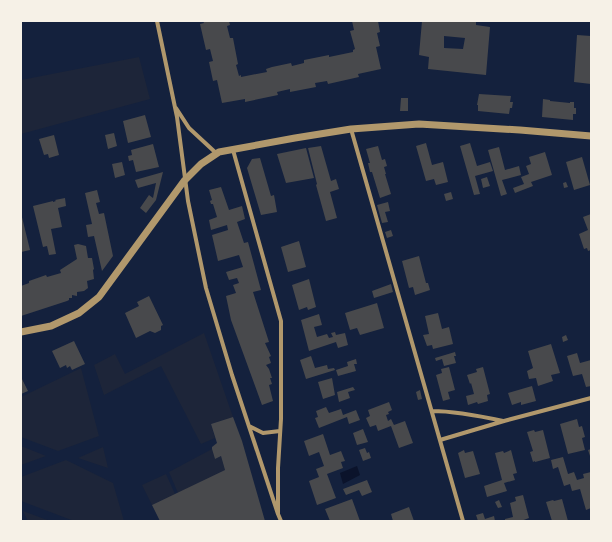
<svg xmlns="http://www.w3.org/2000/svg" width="612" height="542" font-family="'IBM Plex Serif',serif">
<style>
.green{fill:#1d2539}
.water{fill:#0b132b}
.building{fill:#48494c;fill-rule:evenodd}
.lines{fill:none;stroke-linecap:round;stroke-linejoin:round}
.minor{stroke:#b1986c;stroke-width:4}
.tertiary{stroke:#b1986c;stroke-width:7}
</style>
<rect width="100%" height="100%" fill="#14213d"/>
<path class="green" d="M 139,57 L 150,99 L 21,134 L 21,80 Z
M 204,333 L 233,417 L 211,424 L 215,438 L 201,444 L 161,366 L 104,395 L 94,365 L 115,354 L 125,374 Z
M 81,368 L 99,436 L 58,451 L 21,437 L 21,397 Z
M 21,446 L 46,456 L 21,465 Z
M 103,447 L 108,468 L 78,458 Z
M 212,449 L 215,459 L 221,456 L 225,470 L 178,493 L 169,472 Z
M 66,460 L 113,483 L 124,521 L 74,521 L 21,501 L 21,477 Z
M 166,474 L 175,494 L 152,505 L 142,485 Z
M 23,511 L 50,521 L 28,521 Z"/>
<path class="water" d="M 357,466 L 360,475 L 343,484 L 340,473 Z"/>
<path class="building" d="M 203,21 L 229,21 L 230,25 L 227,26 L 230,38 L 233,38 L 238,64 L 236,65 L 239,76 L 241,75 L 241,77 L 267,72 L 266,69 L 272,67 L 291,63 L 292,66 L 304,63 L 304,60 L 329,55 L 329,57 L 353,52 L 353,50 L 355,49 L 350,31 L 354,30 L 352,21 L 378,21 L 380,32 L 377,33 L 380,46 L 376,47 L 381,69 L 358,74 L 359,77 L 328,84 L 327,81 L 315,83 L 316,87 L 290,92 L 290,89 L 277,92 L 278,95 L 245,102 L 245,99 L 222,103 L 217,80 L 213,81 L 209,62 L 213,61 L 210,49 L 206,50 L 200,24 L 204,23 Z
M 422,21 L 476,21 L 476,25 L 490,27 L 486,75 L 428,69 L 429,57 L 419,55 ZM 444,36 L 465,38 L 463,49 L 444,48 Z
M 577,35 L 591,36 L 591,84 L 574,82 Z
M 479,94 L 511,96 L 510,102 L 513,102 L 512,108 L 510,108 L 509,114 L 478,111 L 478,105 L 477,105 Z
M 401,98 L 408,98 L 408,111 L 400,111 Z
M 543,99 L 550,100 L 550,101 L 570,103 L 570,102 L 574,102 L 574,108 L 576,108 L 576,114 L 573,114 L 573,120 L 542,117 Z
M 145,115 L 151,137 L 128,143 L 123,121 Z
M 114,133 L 117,146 L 108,149 L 105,135 Z
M 54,135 L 59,155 L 49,158 L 48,154 L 44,155 L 39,139 Z
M 426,143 L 432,165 L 443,162 L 448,182 L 436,185 L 434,179 L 426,181 L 416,146 Z
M 470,143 L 477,166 L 490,162 L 493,171 L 475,176 L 480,194 L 474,195 L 460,146 Z
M 153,144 L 159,167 L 136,172 L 133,160 L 129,161 L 128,156 L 132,155 L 131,150 Z
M 321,146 L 331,181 L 336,179 L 339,189 L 330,192 L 337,218 L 326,221 L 316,185 L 317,184 L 308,148 Z
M 378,146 L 382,160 L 385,159 L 387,166 L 384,167 L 386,174 L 385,174 L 391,194 L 380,198 L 372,172 L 370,172 L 368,163 L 370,163 L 366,149 Z
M 499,147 L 505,170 L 519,166 L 521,175 L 502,180 L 507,194 L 501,196 L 488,150 Z
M 306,148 L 314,178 L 286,183 L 277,154 Z
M 545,152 L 552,175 L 531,182 L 533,186 L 515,193 L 513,188 L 524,184 L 521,177 L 529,174 L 526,166 L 531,164 L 529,157 Z
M 582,157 L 590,185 L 574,190 L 566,162 Z
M 260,158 L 271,196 L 274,195 L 277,212 L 261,215 L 247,168 L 252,159 Z
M 122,162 L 125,175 L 115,178 L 112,164 Z
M 163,172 L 156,200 L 146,213 L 140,208 L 149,195 L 153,198 L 156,183 L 138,188 L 135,180 Z
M 487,177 L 490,186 L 483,188 L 481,179 Z
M 566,182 L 568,187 L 564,188 L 563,183 Z
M 221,187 L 229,210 L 242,206 L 245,219 L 237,222 L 244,243 L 248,242 L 261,290 L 253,292 L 269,342 L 265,343 L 271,356 L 269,357 L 271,363 L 266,365 L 269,369 L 272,378 L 270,378 L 272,384 L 269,385 L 273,401 L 262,405 L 231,320 L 226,296 L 236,293 L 233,285 L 239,283 L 237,278 L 229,280 L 226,272 L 243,267 L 239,255 L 218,261 L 212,235 L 228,230 L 227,225 L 211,230 L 209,220 L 217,217 L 213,204 L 211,204 L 210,201 L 212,200 L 209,190 Z
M 97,190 L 100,202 L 96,203 L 99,214 L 104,213 L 113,256 L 102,271 L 94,236 L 88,237 L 86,225 L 92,224 L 85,193 Z
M 451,192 L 453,199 L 446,201 L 444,194 Z
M 65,198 L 66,206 L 58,208 L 62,227 L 51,229 L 56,254 L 49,255 L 47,246 L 43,247 L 33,206 L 53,201 L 53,202 L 56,201 L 55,200 Z
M 388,202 L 390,211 L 385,212 L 388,222 L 382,223 L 377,205 Z
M 21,213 L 30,250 L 21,252 Z
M 591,214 L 591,250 L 588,251 L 587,248 L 584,249 L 579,234 L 588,230 L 583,217 Z
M 391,230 L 393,236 L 387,238 L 385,232 Z
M 299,241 L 306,267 L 288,272 L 281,247 Z
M 78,244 L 86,246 L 88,258 L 92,258 L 94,269 L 93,270 L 94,279 L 87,281 L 88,288 L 84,291 L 77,292 L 77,296 L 72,295 L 72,298 L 69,298 L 69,300 L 67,301 L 21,316 L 21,286 L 29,283 L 29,281 L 46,275 L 47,277 L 61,273 L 60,270 L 77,259 L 74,245 Z
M 419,256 L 426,283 L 428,283 L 430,290 L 415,295 L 413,287 L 409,288 L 402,261 Z
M 309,279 L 316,307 L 308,310 L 307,307 L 299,310 L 292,285 Z
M 391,284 L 393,292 L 374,298 L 372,291 Z
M 149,296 L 163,325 L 161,326 L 161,330 L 155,333 L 150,331 L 136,338 L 125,313 L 139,306 L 137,302 Z
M 377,303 L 384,328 L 360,335 L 357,328 L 350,330 L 345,313 Z
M 438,313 L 442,329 L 449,327 L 453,344 L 433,349 L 432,345 L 427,346 L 423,335 L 429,334 L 425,316 Z
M 319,314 L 322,325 L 314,327 L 317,337 L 327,334 L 329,338 L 333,337 L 331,333 L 335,332 L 336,335 L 345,333 L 348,345 L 338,348 L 336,342 L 309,351 L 301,320 Z
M 566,335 L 568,340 L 563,342 L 562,337 Z
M 74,341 L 85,364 L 72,370 L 70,366 L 67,368 L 66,365 L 60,368 L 52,351 Z
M 551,344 L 560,373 L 551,375 L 553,381 L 538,386 L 536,378 L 529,379 L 527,371 L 533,368 L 528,351 Z
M 455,352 L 456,356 L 454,356 L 456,363 L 444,366 L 442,359 L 436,361 L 435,358 Z
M 577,353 L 580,363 L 591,360 L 591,386 L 586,387 L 582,374 L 573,376 L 567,356 Z
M 311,356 L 315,368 L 327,365 L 328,369 L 334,368 L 335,370 L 306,379 L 300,360 Z
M 356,359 L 357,364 L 354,364 L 356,371 L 338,376 L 336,370 L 348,366 L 347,362 Z
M 449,367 L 455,390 L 448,392 L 450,399 L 443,401 L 436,375 L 442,373 L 441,369 Z
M 483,367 L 490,394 L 487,395 L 488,401 L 478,404 L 477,402 L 468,405 L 466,396 L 474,394 L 471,383 L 470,384 L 467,375 L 477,372 L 476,369 Z
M 21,377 L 28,391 L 21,394 Z
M 332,378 L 335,395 L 323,399 L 318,382 Z
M 532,386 L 536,401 L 521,405 L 521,402 L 512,405 L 508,393 Z
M 353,387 L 355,390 L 348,392 L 350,398 L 339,402 L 337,392 Z
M 420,390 L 422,399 L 418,400 L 416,392 Z
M 389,402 L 392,410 L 388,412 L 389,414 L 386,415 L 388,421 L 391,419 L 394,425 L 405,421 L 413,443 L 399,448 L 391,426 L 378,431 L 376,425 L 370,427 L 366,418 L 370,416 L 368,410 Z
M 326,407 L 329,413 L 341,409 L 343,415 L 356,410 L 360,420 L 349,424 L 347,417 L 319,428 L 315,418 L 318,417 L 316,411 Z
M 233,417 L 242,441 L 265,521 L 160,521 L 152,505 L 225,470 L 221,456 L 215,459 L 212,449 L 212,447 L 217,443 L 211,424 Z
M 577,419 L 579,427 L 582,426 L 585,437 L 582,438 L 585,450 L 568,454 L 560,424 Z
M 363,429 L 368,442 L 357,445 L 353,433 Z
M 534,430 L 535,432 L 543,430 L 550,458 L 535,462 L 535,461 L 533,462 L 530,452 L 533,451 L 527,432 Z
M 323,434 L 330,455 L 341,451 L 345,461 L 341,462 L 343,468 L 327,474 L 336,498 L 317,505 L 309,481 L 319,477 L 316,469 L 324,466 L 319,452 L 309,456 L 304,441 Z
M 365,448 L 367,453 L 369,452 L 371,458 L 363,461 L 359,450 Z
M 591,449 L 591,459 L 588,450 Z
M 464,450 L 465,453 L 473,451 L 480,474 L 465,478 L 458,453 Z
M 511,450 L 517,473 L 513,474 L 515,480 L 504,483 L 507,491 L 487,497 L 484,486 L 502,480 L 495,453 L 503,451 L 504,453 Z
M 563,457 L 568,474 L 574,472 L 577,480 L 584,478 L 583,474 L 591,472 L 591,508 L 586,510 L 580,489 L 572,491 L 570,484 L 564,486 L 558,467 L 553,469 L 551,460 Z
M 367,480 L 372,492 L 362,496 L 359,490 L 346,495 L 343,489 Z
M 523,495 L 529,518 L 521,521 L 505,521 L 505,519 L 513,517 L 510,503 L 516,501 L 515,497 Z
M 352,499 L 360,521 L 339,521 L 338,520 L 330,521 L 325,509 Z
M 562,499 L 568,521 L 552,521 L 546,502 L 553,500 L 554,501 Z
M 499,500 L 502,507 L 498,508 L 495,502 Z
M 409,507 L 414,521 L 393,521 L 391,514 Z
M 483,513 L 485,519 L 494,516 L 495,521 L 478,521 L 476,515 Z"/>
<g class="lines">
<path class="minor" d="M 157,21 L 177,117 L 188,201 L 206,288 L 232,375 L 278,514
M 176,108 L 189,128 L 216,153
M 351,129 L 463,521
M 233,150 L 281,321 L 281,419 L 278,468 L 278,514 L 281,521
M 432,411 C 456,411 480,416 503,421
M 249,426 L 263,433 L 280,431
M 440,440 L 504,421 L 591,398"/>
<path class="tertiary" d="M 21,332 L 51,326 L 64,320 L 79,313 L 99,297 L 184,181 L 201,164 L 219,152 L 295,138 L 351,129 L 419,124 L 520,130 L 591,136"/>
</g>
<rect width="612" height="542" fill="none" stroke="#f6f1e7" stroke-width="44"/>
</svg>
